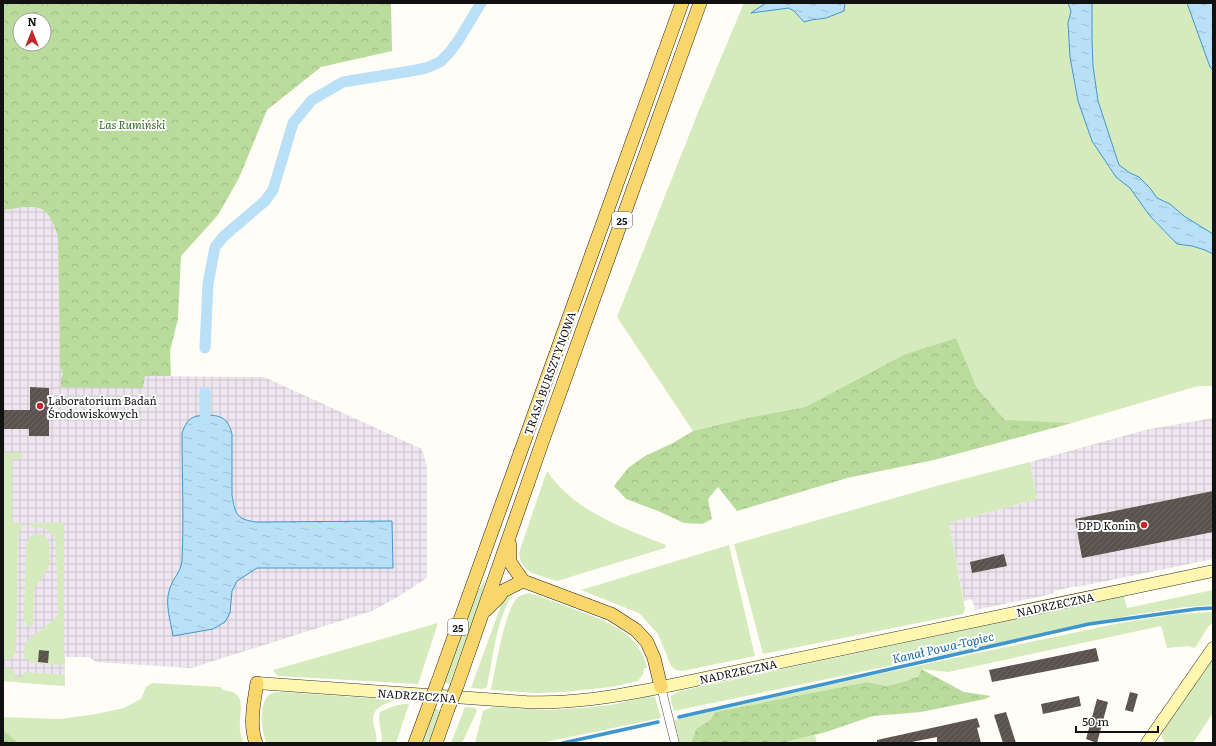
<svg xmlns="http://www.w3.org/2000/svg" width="1216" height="746" font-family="Literata,serif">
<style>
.industrial{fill:url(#industrial-grid)}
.grass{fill:#d5ebbd}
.forest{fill:url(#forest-crowns);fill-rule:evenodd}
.water{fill:url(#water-ripples);stroke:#3f96cf}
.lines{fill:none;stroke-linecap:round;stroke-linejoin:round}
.stream{stroke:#3f96cf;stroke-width:3.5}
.canal{stroke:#b9e0f7;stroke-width:11}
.building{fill:url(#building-hatch)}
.street-casing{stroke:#444;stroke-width:9}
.secondary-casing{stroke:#333;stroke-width:13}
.primary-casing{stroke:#222;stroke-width:14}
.street{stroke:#fff;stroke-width:8}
.secondary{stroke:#fff6b0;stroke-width:12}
.primary{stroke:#f9d66b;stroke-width:13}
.primary-bridge-casing{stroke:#222;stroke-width:14;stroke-linecap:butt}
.primary-bridge{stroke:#f9d66b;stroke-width:13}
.poi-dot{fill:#c4262e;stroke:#fff;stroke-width:1.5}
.labels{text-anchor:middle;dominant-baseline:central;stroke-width:4;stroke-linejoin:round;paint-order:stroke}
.shield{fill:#fff;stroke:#585858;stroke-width:1}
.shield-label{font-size:10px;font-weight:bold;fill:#111}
.park-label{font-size:11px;font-style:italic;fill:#2f6b1f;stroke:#fff}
.street-label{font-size:11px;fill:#111;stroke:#fff}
.poi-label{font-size:11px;fill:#111;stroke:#fff;text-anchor:start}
.water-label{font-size:12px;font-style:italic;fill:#1768a6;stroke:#fff}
</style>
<defs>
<pattern id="industrial-grid" width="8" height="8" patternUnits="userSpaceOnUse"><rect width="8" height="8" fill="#eee6ef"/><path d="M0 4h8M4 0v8" fill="none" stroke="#cbc4cc"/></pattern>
<pattern id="forest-crowns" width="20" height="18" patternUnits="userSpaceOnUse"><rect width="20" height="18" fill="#b9dc9c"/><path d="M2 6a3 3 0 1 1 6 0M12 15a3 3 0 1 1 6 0" fill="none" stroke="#9ebc85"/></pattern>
<pattern id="water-ripples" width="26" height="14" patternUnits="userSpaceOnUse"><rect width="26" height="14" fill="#b9e0f7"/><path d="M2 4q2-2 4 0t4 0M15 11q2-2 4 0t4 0" fill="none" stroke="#9ebfd3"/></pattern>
<pattern id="building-hatch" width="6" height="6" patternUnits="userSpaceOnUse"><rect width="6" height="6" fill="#5a524d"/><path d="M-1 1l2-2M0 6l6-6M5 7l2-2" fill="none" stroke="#6d6662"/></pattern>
</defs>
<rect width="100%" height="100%" fill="#fffdf5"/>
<path class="industrial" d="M 34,206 L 48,213 L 54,221 L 58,236 L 60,367 L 63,373 L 61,378 L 143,388 L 145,376 L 264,377 L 422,449 L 427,467 L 427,578 L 396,598 L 372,611 L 191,668 L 96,662 L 89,657 L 65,657 L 65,686 L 3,681 L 3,210 Z
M 1213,418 L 1213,559 L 1082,586 L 1071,587 L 1055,591 L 1052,594 L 975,610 L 972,599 L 964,601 L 949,523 L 1037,499 L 1030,462 L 1145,430 Z"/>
<path class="grass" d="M 744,3 L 766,3 L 753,13 L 789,8 L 794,11 L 804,22 L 811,20 L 826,18 L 844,11 L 845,3 L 1068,3 L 1071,11 L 1068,23 L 1070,57 L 1078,101 L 1092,141 L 1116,177 L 1130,188 L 1150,216 L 1176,244 L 1192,246 L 1205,250 L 1213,254 L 1213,386 L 1198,386 L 1072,423 L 1005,421 L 977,388 L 956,338 L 905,354 L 805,407 L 751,417 L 693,431 L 617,317 L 699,110 Z
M 1092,3 L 1187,3 L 1210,67 L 1213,70 L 1213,234 L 1184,216 L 1170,204 L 1157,198 L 1150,188 L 1139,177 L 1130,173 L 1119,165 L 1098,101 L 1093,66 L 1092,41 Z
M 3,453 L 22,453 L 22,459 L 12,459 L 12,523 L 22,523 L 18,539 L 16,650 L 14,656 L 9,659 L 3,658 Z
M 1030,462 L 1037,499 L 949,523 L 965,609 L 963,614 L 763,654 L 734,544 L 940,485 Z
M 547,471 C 551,476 554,481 559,486 C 587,516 629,530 666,545 L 665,548 L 557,581 L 532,573 L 525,568 L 521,562 L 519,554 L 521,547 Z
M 30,523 L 64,523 L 64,657 L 65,657 L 65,665 C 54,664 31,666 24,657 L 25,643 L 58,616 L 56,540 C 51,530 43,526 32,527 Z
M 38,534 L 46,537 L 48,540 L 49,544 L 50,563 L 47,570 L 34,589 L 33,621 L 32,625 L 29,626 L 26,624 L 24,619 L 26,548 C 27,540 29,535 38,534 Z
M 729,545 L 755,656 L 682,671 L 676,670 L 671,666 L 658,634 L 639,613 L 581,590 Z
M 485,579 L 482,595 L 450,683 L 444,683 L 477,593 Z
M 1213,590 L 1213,605 L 1186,607 L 1132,615 L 674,711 L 671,702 L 671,696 L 680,691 L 1124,596 L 1127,608 Z
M 515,591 C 497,614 493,658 487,687 L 483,689 L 471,688 L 501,605 L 506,596 Z
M 529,593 C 545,598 561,604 576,610 C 605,620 640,633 647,668 L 644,668 L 643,674 L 638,681 L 611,687 L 563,692 L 536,693 L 491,690 C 495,671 505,608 518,597 C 521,595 526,594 529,593 Z
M 1213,612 L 1213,622 L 1208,627 L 1195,648 L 1188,646 L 1167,648 L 1161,626 L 948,672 L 921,669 L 919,676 L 906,681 L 885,686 L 867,682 L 717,712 L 710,720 L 696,729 L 691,743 L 680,743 L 674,720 L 860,678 L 1115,624 L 1177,614 Z
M 438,623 L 418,684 L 278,676 L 275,673 L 273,670 Z
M 1213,660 L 1213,713 L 1193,743 L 1165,743 L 1162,737 L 1163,731 L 1207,665 Z
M 3,668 L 12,669 L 15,671 L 15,677 L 23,677 L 23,674 L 26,672 L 65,675 L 65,686 L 3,681 Z
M 152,683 L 221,687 L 222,690 C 250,692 238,711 240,731 C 241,735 242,739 243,743 L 17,743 L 3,730 L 3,717 L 60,719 L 96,714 L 124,708 L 141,699 L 146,687 Z
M 275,692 L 284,692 L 395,700 C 381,706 370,708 374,727 C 376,732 377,737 376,743 L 267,743 C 261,733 259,706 267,697 C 269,694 272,693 275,692 Z
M 650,696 L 655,697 L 661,718 L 541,743 L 475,743 L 483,711 L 492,707 L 548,710 L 581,708 L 611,705 Z
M 404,704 L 409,704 L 396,743 L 381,743 C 384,733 377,725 380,712 L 394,706 Z
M 465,707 L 475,708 L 477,711 L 462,743 L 451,743 Z
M 435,709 L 441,710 L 429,743 L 423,743 Z
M 815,735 L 817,743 L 782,743 Z"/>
<path class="forest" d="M 3,3 L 391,3 L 392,51 L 321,67 L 267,110 L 239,178 L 218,215 L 181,256 L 178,319 L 170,351 L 171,376 L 145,376 L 143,388 L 61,387 L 61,378 L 63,373 L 60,367 L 58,236 C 47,200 35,206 3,210 ZM 20,20 L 44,20 L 44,44 L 20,44 Z
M 956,338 L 977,388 L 1005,420 L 1072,423 L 934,460 L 847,478 L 737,511 L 718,487 L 708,499 L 712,519 L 702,524 L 684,523 L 658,511 L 626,499 L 614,486 L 628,468 L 645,456 L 673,443 L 693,431 L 751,417 L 805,407 L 905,354 Z
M 921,669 L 964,692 L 991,696 L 985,699 L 921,712 L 873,716 L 826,732 L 782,743 L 691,743 L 696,729 L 710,720 L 716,712 L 867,682 L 886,686 L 906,681 L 919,676 Z
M 3,730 L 18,743 L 3,743 Z"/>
<path class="water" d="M 766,3 L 810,3 L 811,4 L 814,3 L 845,3 L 844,11 L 826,18 L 811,20 L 804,22 L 794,11 L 789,8 L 751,13 Z
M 1068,3 L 1092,3 L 1092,41 L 1093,66 L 1098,101 L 1119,165 L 1130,173 L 1139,177 L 1150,188 L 1157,198 L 1170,204 L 1184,216 L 1213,234 L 1213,254 L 1205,250 L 1192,246 L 1177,244 L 1150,216 L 1130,188 L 1116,177 L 1092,141 L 1078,101 L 1070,57 L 1068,23 L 1071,11 Z
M 1187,3 L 1213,3 L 1213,70 L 1210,67 Z
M 205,415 C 221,415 228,418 232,434 L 232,495 C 235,514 237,520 257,522 L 392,521 L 393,568 L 257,568 L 237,581 L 232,591 L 230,613 L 225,622 L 213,629 L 173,636 C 171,622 164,603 170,588 C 173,578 181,572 182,561 C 184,518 182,476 182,433 C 187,419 191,416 205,415 Z"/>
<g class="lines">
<path class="stream" d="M 679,717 L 1089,624 L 1196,609 L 1213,608
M 563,743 L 658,722"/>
<path class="canal" d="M 205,348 L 208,284 L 215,247 L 224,236 L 265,201 L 273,190 L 293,123 L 312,100 L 343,82 L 411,71 L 426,68 L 440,62 L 449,53 L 458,41 L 481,3
M 205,415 L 205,392"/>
</g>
<path class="building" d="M 30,387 L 49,388 L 49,436 L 29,436 L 29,429 L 3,429 L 3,410 L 30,410 Z
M 1213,491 L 1213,532 L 1082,558 L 1075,519 Z
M 1004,554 L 1007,566 L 972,573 L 970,562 Z
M 1096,648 L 1099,661 L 992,682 L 989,670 Z
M 39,650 L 49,651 L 48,663 L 38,662 Z
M 1130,692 L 1138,694 L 1133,712 L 1125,710 Z
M 1079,696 L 1081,706 L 1043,714 L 1041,704 Z
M 1097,699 L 1108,702 L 1097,743 L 1086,739 Z
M 1006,712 L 1016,743 L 1003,743 L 994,715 Z
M 977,718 L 980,727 L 977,728 L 981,743 L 937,743 L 937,737 L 907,743 L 877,743 L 877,740 Z"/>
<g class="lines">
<defs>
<path id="street" d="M 661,687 L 675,743"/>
<path id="secondary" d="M 257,683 L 526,702 C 569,704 611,697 653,689 L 1213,571
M 1147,743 L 1213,648"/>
<path id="primary" d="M 510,545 L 510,562 L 523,581 L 611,614 L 636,630 L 647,642 L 654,658 L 661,687
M 486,610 L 498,598 L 503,591 L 523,581
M 437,684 L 682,3
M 457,686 L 544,437 L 700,3
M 256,743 C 249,725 254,702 257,683
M 415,743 L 428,708
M 436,743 L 448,709"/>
</defs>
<use href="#street" class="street-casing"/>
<use href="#secondary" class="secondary-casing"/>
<use href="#primary" class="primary-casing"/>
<use href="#street" class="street"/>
<use href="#secondary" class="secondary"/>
<use href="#primary" class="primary"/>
<defs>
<path id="primary-bridge" d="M 428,708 L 437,684
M 448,709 L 457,686"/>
</defs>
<use href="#primary-bridge" class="primary-bridge-casing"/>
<use href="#primary-bridge" class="primary-bridge"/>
</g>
<g class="poi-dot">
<circle cx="40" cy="406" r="4"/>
<circle cx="1144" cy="525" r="4"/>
</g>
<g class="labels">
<g class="shield">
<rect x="612" y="212" width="20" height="16" rx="3"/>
<rect x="448" y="619" width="20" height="16" rx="3"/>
</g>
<g class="shield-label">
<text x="622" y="220">25</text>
<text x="458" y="627">25</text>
</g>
<g class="park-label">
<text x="132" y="124">Las Rumiński</text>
</g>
<g class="street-label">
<text transform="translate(549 373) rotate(-70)">TRASA BURSZTYNOWA</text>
<text transform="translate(1055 604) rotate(-12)">NADRZECZNA</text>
<text transform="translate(738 671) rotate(-12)">NADRZECZNA</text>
<text transform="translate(417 695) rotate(4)">NADRZECZNA</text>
</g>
<g class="poi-label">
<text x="48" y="400">Laboratorium Badań<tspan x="48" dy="13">Środowiskowych</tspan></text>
<text x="1136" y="525" text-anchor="end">DPD Konin</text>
</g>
<g class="water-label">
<text transform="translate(943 647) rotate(-13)">Kanał Powa-Topiec</text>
</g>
</g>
<rect width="1216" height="746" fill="none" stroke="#111111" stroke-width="8"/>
<g transform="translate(32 32)"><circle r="19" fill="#ffffff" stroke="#a0a0a0"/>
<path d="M0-3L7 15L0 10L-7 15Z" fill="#c4262e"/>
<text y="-6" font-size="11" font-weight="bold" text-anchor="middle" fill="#111111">N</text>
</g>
<path d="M1076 726v6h82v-6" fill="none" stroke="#111111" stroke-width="2"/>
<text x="1082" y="726" font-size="12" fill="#111111" stroke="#ffffff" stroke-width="3" paint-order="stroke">50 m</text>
</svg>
